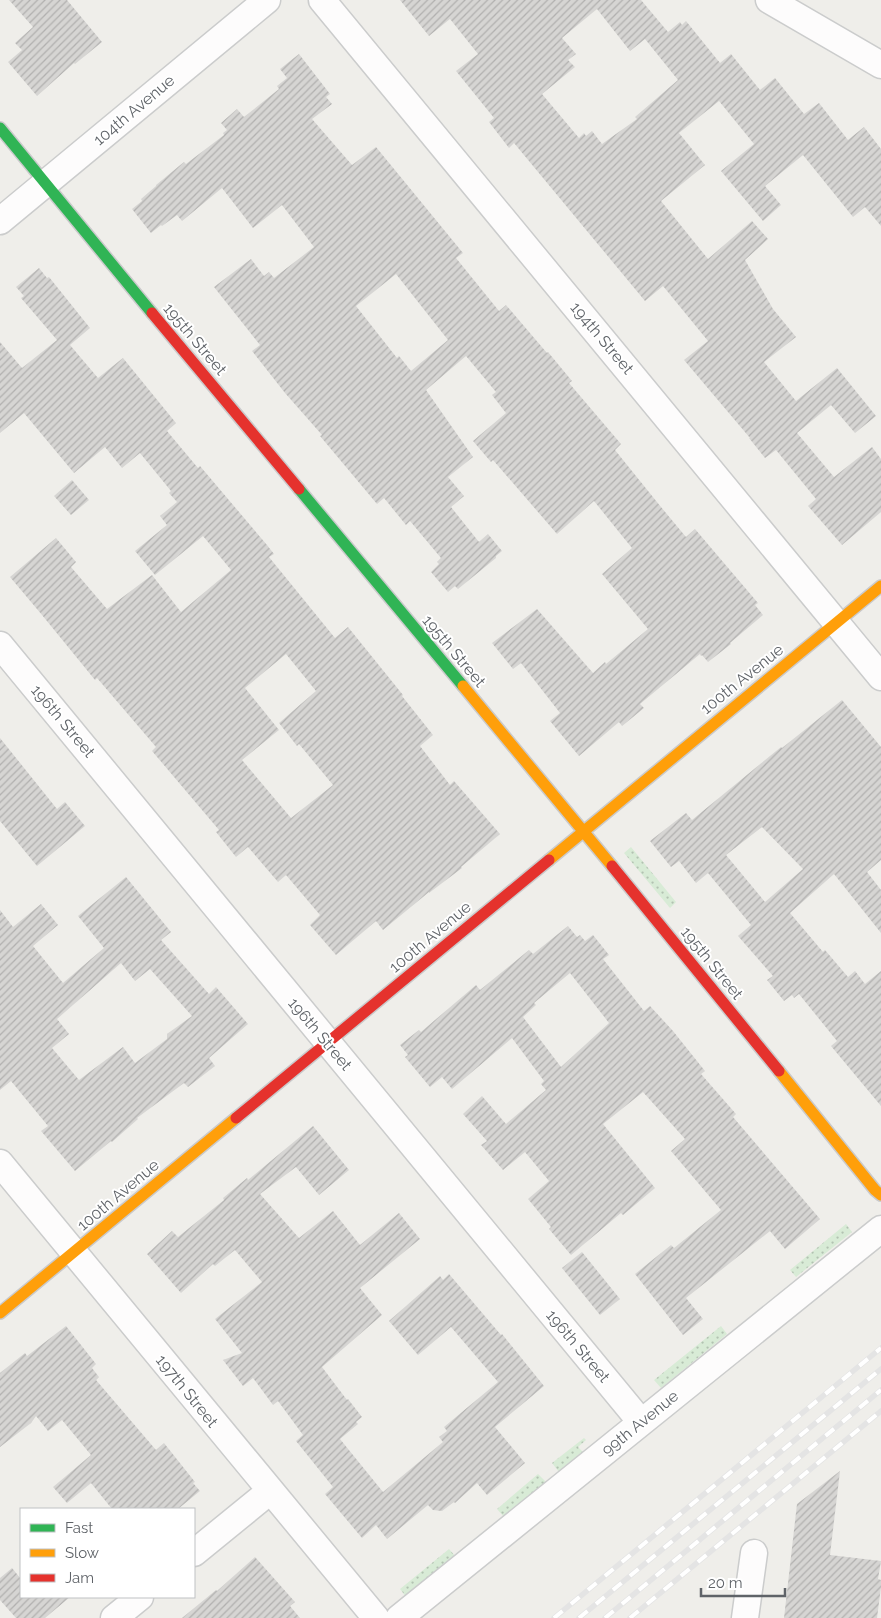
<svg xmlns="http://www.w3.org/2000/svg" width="881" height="1618" font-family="Raleway,sans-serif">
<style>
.grass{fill:url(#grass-dots)}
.building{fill:url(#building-hatch);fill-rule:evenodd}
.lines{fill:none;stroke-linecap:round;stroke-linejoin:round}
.street-casing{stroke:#cbcccc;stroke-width:29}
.fast-casing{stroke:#cacacb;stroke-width:14}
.slow-casing{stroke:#cacacb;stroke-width:14}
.jam-casing{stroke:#cacacb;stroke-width:14}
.street{stroke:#fdfcfc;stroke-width:26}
.fast{stroke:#30b455;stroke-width:11}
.slow{stroke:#ff9f0a;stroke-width:11}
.jam{stroke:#e5322d;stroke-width:11}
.rail-casing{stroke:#e4e4e4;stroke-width:5.5}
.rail{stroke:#fff;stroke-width:4;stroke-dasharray:11;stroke-linecap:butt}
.labels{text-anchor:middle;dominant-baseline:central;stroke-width:4;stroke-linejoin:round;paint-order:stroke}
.street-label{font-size:16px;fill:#5f6368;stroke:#fff}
</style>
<defs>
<pattern id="grass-dots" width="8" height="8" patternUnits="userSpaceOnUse" patternTransform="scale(1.25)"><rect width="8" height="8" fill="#d8ebd6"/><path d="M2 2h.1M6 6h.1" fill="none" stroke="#b2c2b1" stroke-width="1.8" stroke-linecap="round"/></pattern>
<pattern id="building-hatch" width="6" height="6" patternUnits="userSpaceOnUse" patternTransform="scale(1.25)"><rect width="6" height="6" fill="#d6d5d3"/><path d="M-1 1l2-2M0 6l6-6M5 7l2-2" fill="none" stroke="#b1b0af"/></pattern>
</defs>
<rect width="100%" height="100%" fill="#efeeea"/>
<path class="grass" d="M 631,847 L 676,902 L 670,908 L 624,853 Z
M 846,1224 L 852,1232 L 796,1277 L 790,1270 Z
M 721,1326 L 727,1334 L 661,1388 L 654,1380 Z
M 584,1438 L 586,1440 L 578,1447 L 583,1452 L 559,1472 L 552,1463 Z
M 538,1474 L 546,1482 L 504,1517 L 497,1509 Z
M 449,1549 L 456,1557 L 407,1598 L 400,1589 Z"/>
<path class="building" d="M 9,0 L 67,0 L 102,42 L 75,64 L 74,63 L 37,96 L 8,62 L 22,50 L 15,43 L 33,27 Z
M 400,0 L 641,0 L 668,32 L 680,22 L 682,25 L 686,21 L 720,63 L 731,54 L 760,90 L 775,78 L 804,114 L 819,103 L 848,140 L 864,127 L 881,149 L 881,226 L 865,207 L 853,217 L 803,155 L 765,186 L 781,205 L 763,221 L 721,171 L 754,144 L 719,101 L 679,133 L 705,165 L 661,201 L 708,259 L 752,221 L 768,239 L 745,260 L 773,309 L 796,337 L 764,362 L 796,401 L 837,368 L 876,416 L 855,433 L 831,405 L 797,433 L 834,477 L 872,447 L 881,459 L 881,512 L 842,545 L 808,506 L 816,499 L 776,450 L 765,458 L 749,438 L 750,438 L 684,360 L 708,341 L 663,286 L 645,301 L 514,143 L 509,148 L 489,122 L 494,118 L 456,71 L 478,54 L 450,19 L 429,36 ZM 597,9 L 630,51 L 645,39 L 678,80 L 635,117 L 637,119 L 602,144 L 592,131 L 586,136 L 584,133 L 579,138 L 542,94 L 575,67 L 568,60 L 576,54 L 562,38 Z
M 299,54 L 330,94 L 326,97 L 332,104 L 312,119 L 352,165 L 376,147 L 463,253 L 456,258 L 499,311 L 506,305 L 547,353 L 548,352 L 572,381 L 569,383 L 621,444 L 615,450 L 661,507 L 686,537 L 695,529 L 758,603 L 755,605 L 763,615 L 730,643 L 731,644 L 708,662 L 702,655 L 701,656 L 700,654 L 640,704 L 644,708 L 622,726 L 619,722 L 579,756 L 550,721 L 560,713 L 521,663 L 513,669 L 492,643 L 537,609 L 593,673 L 605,662 L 606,664 L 648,629 L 602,574 L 632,548 L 623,537 L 594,501 L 557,534 L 493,460 L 491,462 L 473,441 L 506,413 L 492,395 L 496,392 L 466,356 L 426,390 L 473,457 L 448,477 L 464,496 L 451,507 L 479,542 L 488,534 L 502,551 L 496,556 L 496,558 L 458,589 L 455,586 L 448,592 L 431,572 L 439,564 L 437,562 L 441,558 L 410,521 L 406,525 L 384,498 L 377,504 L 320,436 L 322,435 L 285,393 L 252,351 L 260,345 L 214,287 L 251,259 L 264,276 L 269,272 L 274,278 L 314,247 L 282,205 L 253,228 L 222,188 L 182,221 L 177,215 L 162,226 L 161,225 L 151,233 L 132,209 L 142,201 L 141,199 L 156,186 L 156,185 L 184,162 L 186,164 L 224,135 L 223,133 L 227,130 L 221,123 L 237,109 L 244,117 L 279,89 L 277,86 L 287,78 L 280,69 ZM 396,274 L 448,340 L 411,371 L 399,356 L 397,358 L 356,306 Z
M 39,268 L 47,278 L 49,277 L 90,328 L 70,345 L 98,378 L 123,358 L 176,423 L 167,431 L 198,468 L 200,466 L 267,545 L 274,554 L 269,557 L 335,638 L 348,627 L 403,695 L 402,696 L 433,735 L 420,746 L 450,785 L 454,781 L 500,834 L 461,867 L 462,868 L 429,893 L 429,892 L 383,930 L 376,921 L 336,955 L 310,925 L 320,915 L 286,875 L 278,882 L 248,847 L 236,857 L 216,832 L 219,830 L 152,751 L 156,747 L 97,678 L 95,680 L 42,615 L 10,577 L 56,538 L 76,562 L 71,567 L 107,609 L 152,575 L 181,612 L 231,570 L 203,536 L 155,575 L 135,551 L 167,525 L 160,516 L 177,502 L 169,493 L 171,491 L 140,453 L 122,468 L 105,447 L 74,473 L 24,413 L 0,433 L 0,342 L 22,368 L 57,340 L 21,298 L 24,296 L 16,287 ZM 286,654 L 316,691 L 279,723 L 297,746 L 299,744 L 333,785 L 291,818 L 242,760 L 279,730 L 245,688 Z
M 72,480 L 89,500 L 71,515 L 54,496 Z
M 842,700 L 881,747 L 881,860 L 867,872 L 881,890 L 881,933 L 834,874 L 790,913 L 823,952 L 825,950 L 848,977 L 855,971 L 865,984 L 881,971 L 881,1106 L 831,1046 L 837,1041 L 799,994 L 794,998 L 792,995 L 784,1001 L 767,980 L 773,976 L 738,936 L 751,925 L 708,873 L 696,883 L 679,861 L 671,867 L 650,841 L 686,813 L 692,820 L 781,747 L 782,748 ZM 762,827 L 803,869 L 765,902 L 726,855 Z
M 0,738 L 57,809 L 65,802 L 85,826 L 37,866 L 0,821 Z
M 126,877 L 171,932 L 161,940 L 209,994 L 216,987 L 248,1024 L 209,1058 L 215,1066 L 188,1087 L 184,1083 L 137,1118 L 138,1119 L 112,1142 L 111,1141 L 75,1171 L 41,1131 L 48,1126 L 11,1081 L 0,1090 L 0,910 L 13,927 L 41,904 L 58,925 L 33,946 L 63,983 L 104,948 L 78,916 ZM 121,963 L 135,981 L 150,969 L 192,1016 L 167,1034 L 167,1039 L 135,1063 L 123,1047 L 79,1080 L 52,1048 L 69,1034 L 57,1019 Z
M 568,926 L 577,937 L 580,935 L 585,941 L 593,935 L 609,955 L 603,959 L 644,1011 L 650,1006 L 673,1031 L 705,1071 L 701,1074 L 736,1114 L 733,1117 L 820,1219 L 785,1249 L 770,1231 L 686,1298 L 703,1319 L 683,1335 L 635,1274 L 671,1245 L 674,1248 L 721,1210 L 671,1151 L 685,1139 L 643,1092 L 603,1124 L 655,1188 L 623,1215 L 621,1213 L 571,1255 L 549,1229 L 551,1227 L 528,1199 L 549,1181 L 525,1152 L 503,1170 L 481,1145 L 487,1141 L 463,1114 L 482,1096 L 506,1124 L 546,1090 L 541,1084 L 544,1081 L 512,1038 L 452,1089 L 442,1077 L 430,1087 L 405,1057 L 408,1055 L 400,1045 L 419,1030 L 421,1032 L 476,985 L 480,990 L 529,950 L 533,954 ZM 570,973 L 609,1023 L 561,1067 L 523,1017 L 536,1005 L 534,1003 Z
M 313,1126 L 349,1170 L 319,1195 L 296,1167 L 260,1194 L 299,1238 L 333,1211 L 360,1245 L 399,1213 L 420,1239 L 360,1288 L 382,1315 L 322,1367 L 347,1400 L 348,1399 L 362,1417 L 356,1422 L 358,1424 L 340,1439 L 383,1492 L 443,1442 L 439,1437 L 447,1431 L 444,1427 L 498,1382 L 451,1327 L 418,1355 L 389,1321 L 440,1276 L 443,1280 L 449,1274 L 501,1335 L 502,1334 L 544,1386 L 495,1427 L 525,1463 L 487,1495 L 477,1483 L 455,1503 L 454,1502 L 442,1511 L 433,1510 L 428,1505 L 387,1539 L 376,1525 L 362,1538 L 325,1494 L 333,1487 L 296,1441 L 303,1435 L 278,1401 L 273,1405 L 253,1378 L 243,1386 L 223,1360 L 242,1353 L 215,1319 L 262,1282 L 235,1250 L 215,1266 L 213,1264 L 181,1293 L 147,1254 L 172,1231 L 178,1237 L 224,1200 L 223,1198 L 247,1178 L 248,1180 Z
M 582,1252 L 620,1299 L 600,1315 L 562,1268 Z
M 66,1326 L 96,1364 L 92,1368 L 99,1377 L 96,1380 L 156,1450 L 164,1443 L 195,1482 L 193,1483 L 200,1491 L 178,1509 L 112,1509 L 91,1483 L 67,1503 L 53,1487 L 91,1455 L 62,1420 L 48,1431 L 36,1416 L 31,1423 L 0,1447 L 0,1373 L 25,1353 L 27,1356 Z
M 840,1471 L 830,1555 L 881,1561 L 878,1579 L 881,1580 L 881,1587 L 877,1618 L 784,1618 L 797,1504 Z
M 255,1557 L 295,1602 L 290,1606 L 300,1618 L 182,1618 L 216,1590 L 217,1591 Z
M 12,1568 L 21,1579 L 21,1597 L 70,1597 L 45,1618 L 16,1618 L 0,1600 L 0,1578 Z"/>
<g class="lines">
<defs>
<path id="street" d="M 322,0 L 881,677
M 769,0 L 881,65
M 0,221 L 267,0
M 0,645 L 641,1422
M 0,1163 L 376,1618
M 194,1553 L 270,1491
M 114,1618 L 140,1597
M 399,1618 L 881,1229
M 745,1618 L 754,1553"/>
<path id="fast" d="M 0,128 L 152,313
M 299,489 L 463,686"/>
<path id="slow" d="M 463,686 L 612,866
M 549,860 L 881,586
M 779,1071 L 875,1190 L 881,1195
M 0,1313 L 236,1118"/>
<path id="jam" d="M 152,313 L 299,489
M 612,866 L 779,1071
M 236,1118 L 549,860"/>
</defs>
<use href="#street" class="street-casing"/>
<use href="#fast" class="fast-casing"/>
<use href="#slow" class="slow-casing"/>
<use href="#jam" class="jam-casing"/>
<use href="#street" class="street"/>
<use href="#fast" class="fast"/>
<use href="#slow" class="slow"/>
<use href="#jam" class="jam"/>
<defs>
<path id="rail" d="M 554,1618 L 881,1348
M 579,1618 L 881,1369
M 605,1618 L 881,1390
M 630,1618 L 881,1411"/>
</defs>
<use href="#rail" class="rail-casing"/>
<use href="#rail" class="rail"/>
</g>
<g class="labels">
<g class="street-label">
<text transform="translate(134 110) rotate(-40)">104th Avenue</text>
<text transform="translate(602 338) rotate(50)">194th Street</text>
<text transform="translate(195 339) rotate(50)">195th Street</text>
<text transform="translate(454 651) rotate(50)">195th Street</text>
<text transform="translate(742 679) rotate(-39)">100th Avenue</text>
<text transform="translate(63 721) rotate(50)">196th Street</text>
<text transform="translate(430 937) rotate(-40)">100th Avenue</text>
<text transform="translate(712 963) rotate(51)">195th Street</text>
<text transform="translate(320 1034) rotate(50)">196th Street</text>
<text transform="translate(118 1195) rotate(-40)">100th Avenue</text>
<text transform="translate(578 1346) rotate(50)">196th Street</text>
<text transform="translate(187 1391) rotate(51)">197th Street</text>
<text transform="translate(640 1423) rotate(-39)">99th Avenue</text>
</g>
</g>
<rect x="20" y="1508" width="175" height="90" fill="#ffffff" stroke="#bfc1c3"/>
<rect x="30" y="1524" width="25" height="8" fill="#30b455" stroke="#bfc1c3"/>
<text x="65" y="1533" font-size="15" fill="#5f6368">Fast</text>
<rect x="30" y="1549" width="25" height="8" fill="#ff9f0a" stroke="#bfc1c3"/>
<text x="65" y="1558" font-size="15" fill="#5f6368">Slow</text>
<rect x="30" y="1574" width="25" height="8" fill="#e5322d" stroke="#bfc1c3"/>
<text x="65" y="1583" font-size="15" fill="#5f6368">Jam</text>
<path d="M701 1588v8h84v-8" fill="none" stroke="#5f6368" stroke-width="2.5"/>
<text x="708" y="1588" font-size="15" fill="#5f6368" stroke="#ffffff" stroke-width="4" paint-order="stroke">20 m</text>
</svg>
